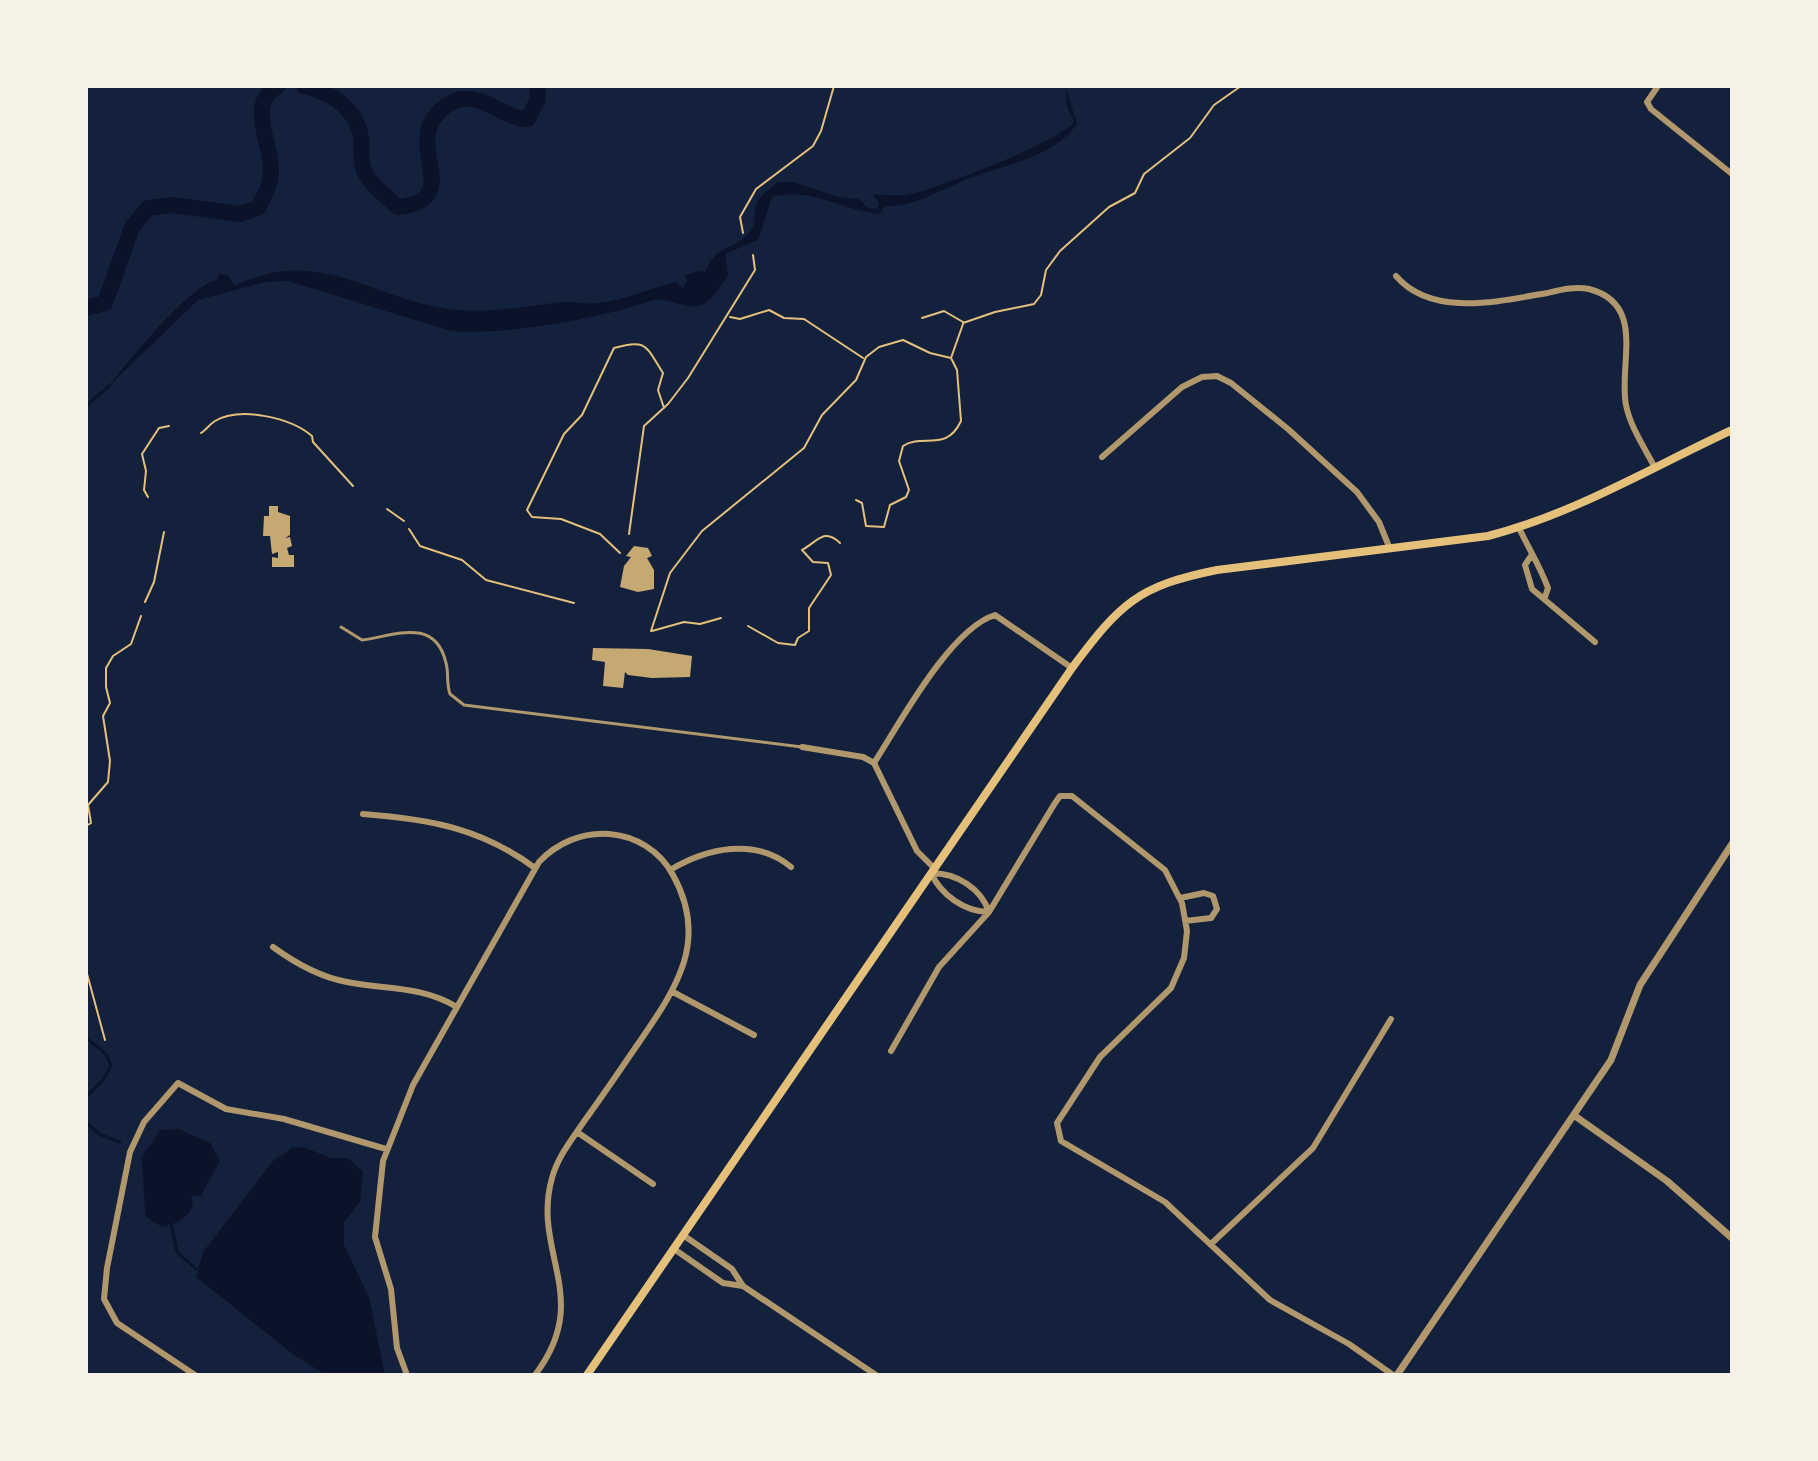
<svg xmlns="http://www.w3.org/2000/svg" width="1818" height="1461" font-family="'Roboto Serif',serif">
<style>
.water{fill:#0b132b}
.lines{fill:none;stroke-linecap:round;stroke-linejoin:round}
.stream{stroke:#0b132b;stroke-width:3}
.river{stroke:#0b132b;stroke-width:16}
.building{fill:#c6a872}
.path{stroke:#e5c07b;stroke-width:2}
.service{stroke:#b1986c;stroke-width:3}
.minor{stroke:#b1986c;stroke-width:6}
.tertiary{stroke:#b1986c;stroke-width:7}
.secondary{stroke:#e5c07b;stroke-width:8}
</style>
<rect width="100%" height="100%" fill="#14213d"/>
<path class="water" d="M 1066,88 L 1077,124 C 1055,156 1007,165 973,177 C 942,188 918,207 885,206 L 879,214 C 842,210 810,186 772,197 L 758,240 L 725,254 L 728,275 C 722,285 710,303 699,306 C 684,309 666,296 650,301 C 604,318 501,336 451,331 L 288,281 L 265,282 L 198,300 L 108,387 C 127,363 189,285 217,280 L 219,274 L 228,275 L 234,286 C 322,243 373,302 458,310 C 493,313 527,306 561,302 C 573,301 586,305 598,303 C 623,301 650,288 675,282 L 683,288 L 687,280 L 684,276 L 698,271 L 705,272 C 715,244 736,251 751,230 C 756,223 754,213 756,205 C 760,193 770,190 778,182 L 794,182 L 838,197 L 859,199 L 868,208 L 877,209 L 879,203 L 873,195 C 886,194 897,197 910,194 C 938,188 1061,141 1074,122 L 1066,104 Z
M 179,1129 L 210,1143 L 220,1161 L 201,1196 L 191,1196 L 193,1205 C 187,1220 176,1223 162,1227 L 146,1217 C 143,1203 144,1164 141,1158 L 160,1130 Z
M 293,1147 L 306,1148 L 331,1158 L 348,1158 L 363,1172 L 360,1202 L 344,1222 L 344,1245 L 369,1297 L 385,1375 L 326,1375 L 294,1355 L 196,1277 L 203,1252 L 273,1161 Z"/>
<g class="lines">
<path class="stream" d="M 86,406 L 110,385
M 86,1038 L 106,1054 L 111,1065 L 104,1079 L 86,1097
M 86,1123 L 101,1135 L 120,1142
M 171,1222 L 177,1252 L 196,1269"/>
<path class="river" d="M 304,86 C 329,92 352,105 360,132 C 363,143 359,158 364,170 C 369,184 387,197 398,207 C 465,200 406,148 437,114 C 444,106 452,100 463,99 C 489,97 504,119 528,119 L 537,101 L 538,86
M 86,308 L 105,303 L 132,227 L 148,208 L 172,205 L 240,214 L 258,208 C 264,196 270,186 271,173 C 273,146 245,103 278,86"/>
</g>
<path class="building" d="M 269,506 L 278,506 L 278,512 L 290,516 L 290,535 L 285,538 L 290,537 L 292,546 L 287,548 L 289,555 L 294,555 L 294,567 L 272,567 L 272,557 L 278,558 L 278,552 L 272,554 L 270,536 L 263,536 L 264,516 L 269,516 Z
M 634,546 L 648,548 L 652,556 L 647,558 L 654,570 L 654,589 L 638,592 L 620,587 L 624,566 L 631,557 L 626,556 Z
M 593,648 L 648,649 L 692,656 L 690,677 L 652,678 L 628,675 L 625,672 L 623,688 L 603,686 L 605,662 L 592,660 Z"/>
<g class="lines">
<path class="path" d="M 743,233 L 740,217 L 756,189 L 813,146 L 821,131 L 834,86
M 730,317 L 740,319 L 769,310 L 784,318 L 804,319 L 863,358
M 922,318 L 944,311 L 963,322
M 963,323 L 995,312 L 1034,304 L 1041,295 L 1046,270 L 1060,251 L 1109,207 L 1135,193 L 1144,174 L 1190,138 L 1214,105 L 1241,86
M 951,358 L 963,324
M 201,433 C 206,430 210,424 215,421 C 241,406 291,418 312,436 L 313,442 L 353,486
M 148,497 L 144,490 L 146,471 L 142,454 L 159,428 L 169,426
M 387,509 L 404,521
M 409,529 L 420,546 L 462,560 L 486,580 L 574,603
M 629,534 L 644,426 L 668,404 L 688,378 L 755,270 L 753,255
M 620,553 L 600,534 L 561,519 L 532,517 L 527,510 L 564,434 L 582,415 L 614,348 C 648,338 646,347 663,373 L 658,390 L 664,408
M 145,602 L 154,582 L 164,532
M 748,626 L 778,643 L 795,645 L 798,638 L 809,631 L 809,608 L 831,575 L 828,563 L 813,562 L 802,550 C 817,542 824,527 840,543
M 651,631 L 670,573 L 702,531 L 804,448 L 822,415 L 856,380 L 866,357 L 879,347 L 903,340 L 930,353 L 951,358 L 957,370 L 961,421 C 946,453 923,433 903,446 L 899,461 L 909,490 L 906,497 L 890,505 L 884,527 L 866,526 L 862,503 L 856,500
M 652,631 L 684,622 L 700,624 L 721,618
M 86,826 L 91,823 L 88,805 L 108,782 L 110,761 L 103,716 L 110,703 L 106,687 L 106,668 L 113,656 L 131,644 L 141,616
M 86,970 L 105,1040
M 86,1059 L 87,1058"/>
<path class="service" d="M 341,627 L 362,640 C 391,637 435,615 446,663 C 449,673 446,683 450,694 L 464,705 L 802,747"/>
<path class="minor" d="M 1658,86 L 1647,102 L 1651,109 L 1732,174
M 1396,276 C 1432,318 1500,301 1547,293 C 1560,290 1575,286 1589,289 C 1647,304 1618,365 1626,405 C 1630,426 1644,447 1654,466
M 1102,457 L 1182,387 L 1202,377 L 1217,376 L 1231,383 L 1288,429 L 1357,492 L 1379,522 L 1390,549
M 1519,528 C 1529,549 1540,566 1548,588 L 1545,597
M 1531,556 L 1525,565 L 1532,589 L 1595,642
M 802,747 L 863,757 L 874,763 L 917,851 L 935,869
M 874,763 C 900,723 950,629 995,615 L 1072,668
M 363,814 C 429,819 481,828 535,868
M 670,870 C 707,848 755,837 791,867
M 931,873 C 956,873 981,888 989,912 C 965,912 941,895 931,873 Z
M 1180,898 L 1204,893 L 1213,896 L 1217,909 L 1211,918 L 1185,921
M 273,947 C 295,963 319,977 347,982 C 386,990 420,985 457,1007
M 673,992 L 754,1035
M 891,1051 L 939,967 L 989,912 L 1055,803 L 1060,796 L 1072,796 L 1165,870 L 1182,903 L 1187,931 L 1184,958 L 1171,988 L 1100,1057 L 1057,1123 L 1061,1141 L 1165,1202 L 1270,1300 L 1349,1344 L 1393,1375
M 577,1132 L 653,1184
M 683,1235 L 732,1269 L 743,1286 L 876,1375
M 1211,1244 L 1313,1148 L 1391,1019
M 674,1249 L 723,1283 L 743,1286
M 195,1375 L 117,1323 L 104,1299 L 107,1268 L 130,1152 L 144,1122 L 178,1083 L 226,1109 L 284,1119 L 386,1149
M 407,1375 L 397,1348 L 391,1289 L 375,1237 L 383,1161 L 413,1085 L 539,862 C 557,843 582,832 609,834 C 636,836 660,851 673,875 C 709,940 677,987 640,1041 C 622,1067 604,1094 585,1120 C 573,1138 558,1156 552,1178 C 531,1252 594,1298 535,1375"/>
<path class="tertiary" d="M 1575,1116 L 1667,1181 L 1732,1238
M 1397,1375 L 1611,1060 L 1640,985 L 1732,844"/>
<path class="secondary" d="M 587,1375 L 1072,668 C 1120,604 1137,586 1217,570 L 1488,536 C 1574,514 1652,467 1732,430"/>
</g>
<rect width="1818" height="1461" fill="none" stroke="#f6f1e7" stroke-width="176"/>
</svg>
